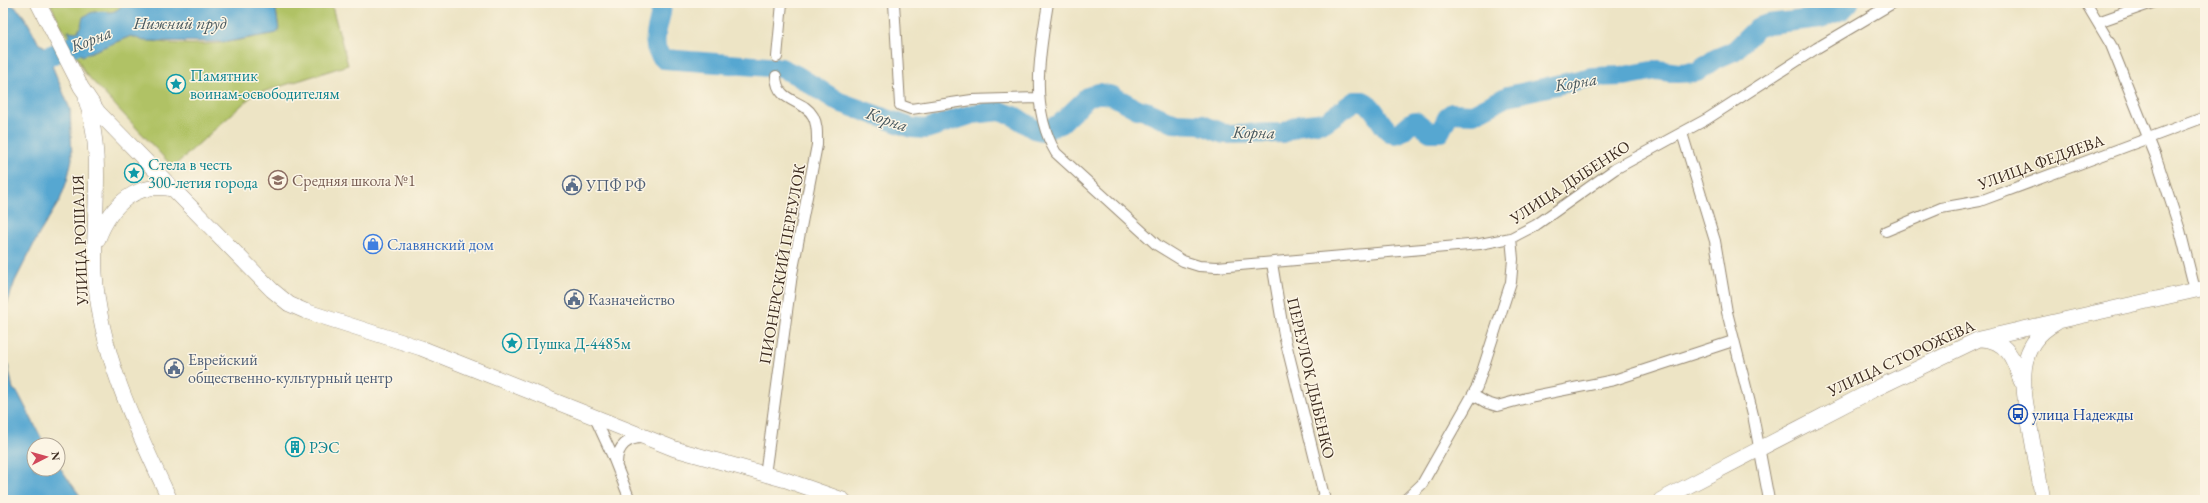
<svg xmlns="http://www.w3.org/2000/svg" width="2208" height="503" font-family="'EB Garamond',serif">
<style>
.green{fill:#b0c265;stroke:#767642}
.water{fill:#57a7d1;stroke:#496878}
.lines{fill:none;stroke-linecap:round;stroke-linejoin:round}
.river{stroke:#57a7d1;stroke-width:20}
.street-casing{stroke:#948772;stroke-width:12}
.secondary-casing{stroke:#948772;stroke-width:16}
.street{stroke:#fff;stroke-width:10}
.secondary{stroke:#fff;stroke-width:15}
.labels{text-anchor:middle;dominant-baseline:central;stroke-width:3;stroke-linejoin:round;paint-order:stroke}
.culture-label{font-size:16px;fill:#0d838f;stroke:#fcf5e5;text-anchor:start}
.street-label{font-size:16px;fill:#3b2a1e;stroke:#fcf5e5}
.education-label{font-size:16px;fill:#785e54;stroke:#fcf5e5;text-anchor:start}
.service-label{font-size:16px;fill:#4e5e75;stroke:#fcf5e5;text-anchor:start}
.shop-label{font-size:16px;fill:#366cbe;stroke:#fcf5e5;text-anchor:start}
.transit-label{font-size:16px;fill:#164399;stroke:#fcf5e5;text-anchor:start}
.water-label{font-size:17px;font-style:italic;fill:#45565d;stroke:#fcf5e5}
</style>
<rect width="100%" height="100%" fill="#fcf5e5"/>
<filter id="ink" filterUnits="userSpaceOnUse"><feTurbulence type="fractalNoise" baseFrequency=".025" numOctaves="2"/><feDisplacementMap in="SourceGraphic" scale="8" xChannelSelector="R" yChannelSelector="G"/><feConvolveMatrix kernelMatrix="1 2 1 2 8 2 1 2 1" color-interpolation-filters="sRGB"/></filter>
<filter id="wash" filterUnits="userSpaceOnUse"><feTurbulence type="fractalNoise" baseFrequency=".012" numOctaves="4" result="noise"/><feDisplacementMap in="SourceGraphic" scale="16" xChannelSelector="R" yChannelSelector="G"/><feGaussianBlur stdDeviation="0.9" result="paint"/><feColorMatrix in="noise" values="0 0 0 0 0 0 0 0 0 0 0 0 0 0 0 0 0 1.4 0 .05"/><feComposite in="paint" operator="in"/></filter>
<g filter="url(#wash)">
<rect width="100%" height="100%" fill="#ede4c5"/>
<path class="green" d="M 50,3 L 124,3 C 115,14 110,14 96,11 L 77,32 L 104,47 L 131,36 C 157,45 200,46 228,42 C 244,40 260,35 276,33 L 279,30 L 275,3 L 331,3 L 348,65 L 253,95 L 173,167 L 85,73 Z"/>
<path class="water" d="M 3,3 C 22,3 31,30 39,44 L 44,46 L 70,109 L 72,159 L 67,181 L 60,200 L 39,234 L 15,281 L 6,307 L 3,326 Z
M 124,3 L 275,3 L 279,30 L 277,33 L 227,42 L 144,41 L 131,36 L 82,56 L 68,31 L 77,32 L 81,26 L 83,17 C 87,15 91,12 95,12 C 110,9 111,18 124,3 Z
M 3,342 L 13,389 L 18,393 L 45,445 L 34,445 L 34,469 L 58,469 L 58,465 L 83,500 L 3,500 Z"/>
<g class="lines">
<path class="river" d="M 662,3 C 662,22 646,45 664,59 L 781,68 L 796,75 L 839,102 L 912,128 L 926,129 L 973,114 L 999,111 L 1014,116 L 1034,129 L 1042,131 L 1060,124 L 1088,97 L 1099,93 L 1113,96 L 1137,109 L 1149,112 L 1173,123 L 1200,124 L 1224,134 L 1283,133 L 1300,125 L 1325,122 L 1355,101 L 1363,101 C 1378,108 1379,128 1394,134 C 1403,134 1406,124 1415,121 L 1430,132 L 1440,132 L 1448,116 L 1452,113 L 1473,114 L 1508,96 L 1592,77 L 1624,76 L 1657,70 L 1678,73 L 1697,72 L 1715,59 L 1734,51 L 1757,28 L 1768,24 L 1821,18 L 1842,10 L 1849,3
M 3,79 L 49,56 L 101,34"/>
</g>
</g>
<g filter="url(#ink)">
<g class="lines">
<defs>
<path id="street" d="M 894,3 L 900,105 L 911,109 L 972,100 L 1039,98
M 1048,3 C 1040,52 1029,108 1056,153 L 1157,245 L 1183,261 L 1199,266 L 1217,267 L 1480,244 L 1511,238 L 1536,225 L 1615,169 L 1707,119 L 1817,48 L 1893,3
M 2086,3 L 2111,45 L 2156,157 L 2180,230 L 2195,290
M 2098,22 L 2152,3
M 777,57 L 782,3
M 1682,133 L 1715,241 L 1727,312 L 1753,415 L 1769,500
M 1886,231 L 1941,208 L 1980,201 L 2205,117
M 1272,263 L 1284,335 L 1325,500
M 1473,395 L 1487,403 L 1497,406 L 1534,396 L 1614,380 L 1733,341
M 595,418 L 613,457 L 630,500
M 617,463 C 617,446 628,437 645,438
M 765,475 L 792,274 L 817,145 C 817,135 818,125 813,116 C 803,98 777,104 776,76
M 1405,500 L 1422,484 L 1477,387 L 1511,282 L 1513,259 L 1511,238"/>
<path id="secondary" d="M 38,3 L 81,87 L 98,112 L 272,290 L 289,304 L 305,311 L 421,348 L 675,449 L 786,480 L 843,500
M 86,100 C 105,155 92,217 95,274 C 100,355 136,428 170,500
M 98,239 C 111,205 137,179 176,190
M 1981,339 C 2007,340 2014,359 2021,381
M 1661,500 L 1873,390 L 1979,339 L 2205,288
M 2043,500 C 2039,478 2035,456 2031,433 C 2024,393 2011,347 2056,323"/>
</defs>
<use href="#street" class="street-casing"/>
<use href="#secondary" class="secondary-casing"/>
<use href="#street" class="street"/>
<use href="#secondary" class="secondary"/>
</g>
</g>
<defs>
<symbol id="sight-ring" viewBox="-11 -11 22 22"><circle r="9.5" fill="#fcf5e5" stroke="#0f9aa8" stroke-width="1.5"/><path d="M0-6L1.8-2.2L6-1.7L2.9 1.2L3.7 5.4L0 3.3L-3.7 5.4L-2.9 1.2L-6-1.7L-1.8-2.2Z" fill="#0f9aa8"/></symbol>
<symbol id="school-ring" viewBox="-11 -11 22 22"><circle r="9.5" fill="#fcf5e5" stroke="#8d6e63" stroke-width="1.5"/><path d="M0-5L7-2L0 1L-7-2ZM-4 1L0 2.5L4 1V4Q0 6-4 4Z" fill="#8d6e63"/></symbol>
<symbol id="civic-ring" viewBox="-11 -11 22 22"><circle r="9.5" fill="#fcf5e5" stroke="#5c6f8a" stroke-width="1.5"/><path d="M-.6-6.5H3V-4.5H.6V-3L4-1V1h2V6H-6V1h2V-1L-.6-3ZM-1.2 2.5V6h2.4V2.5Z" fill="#5c6f8a"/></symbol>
<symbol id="shop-ring" viewBox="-11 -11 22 22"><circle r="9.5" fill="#fcf5e5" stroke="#3f7fe0" stroke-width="1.5"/><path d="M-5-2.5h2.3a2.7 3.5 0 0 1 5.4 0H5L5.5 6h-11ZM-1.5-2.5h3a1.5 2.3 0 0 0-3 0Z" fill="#3f7fe0"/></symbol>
<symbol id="bus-ring" viewBox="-11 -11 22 22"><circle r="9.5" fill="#fcf5e5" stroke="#1a4fb4" stroke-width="1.5"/><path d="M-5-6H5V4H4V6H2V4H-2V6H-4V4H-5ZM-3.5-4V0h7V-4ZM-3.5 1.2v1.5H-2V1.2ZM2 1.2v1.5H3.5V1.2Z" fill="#1a4fb4"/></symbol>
<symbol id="building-ring" viewBox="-11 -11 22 22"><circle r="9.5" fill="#fcf5e5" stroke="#0f9aa8" stroke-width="1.5"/><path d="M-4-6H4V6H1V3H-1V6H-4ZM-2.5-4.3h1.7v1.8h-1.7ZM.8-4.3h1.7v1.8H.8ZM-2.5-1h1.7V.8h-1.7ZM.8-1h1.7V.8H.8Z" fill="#0f9aa8"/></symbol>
</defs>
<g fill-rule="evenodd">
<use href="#sight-ring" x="165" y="73" width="22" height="22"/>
<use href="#sight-ring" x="123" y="162" width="22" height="22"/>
<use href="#school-ring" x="267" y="169" width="22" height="22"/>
<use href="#civic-ring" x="561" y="174" width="22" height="22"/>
<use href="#shop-ring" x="362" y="233" width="22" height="22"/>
<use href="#civic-ring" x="563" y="288" width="22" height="22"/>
<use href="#sight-ring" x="501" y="332" width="22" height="22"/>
<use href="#civic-ring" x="163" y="357" width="22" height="22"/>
<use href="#bus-ring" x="2007" y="403" width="22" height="22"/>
<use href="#building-ring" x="284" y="436" width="22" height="22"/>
</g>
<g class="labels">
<g class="culture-label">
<text x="190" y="75">Памятник<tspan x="190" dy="18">воинам-освободителям</tspan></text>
<text x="148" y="164">Стела в честь<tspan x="148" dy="18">300-летия города</tspan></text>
<text x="526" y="343">Пушка Д-4485м</text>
<text x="309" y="447">РЭС</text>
</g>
<g class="street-label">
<text transform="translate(2041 162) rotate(-20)">УЛИЦА ФЕДЯЕВА</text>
<text transform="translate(1570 182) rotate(-33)">УЛИЦА ДЫБЕНКО</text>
<text transform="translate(80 240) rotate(-92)">УЛИЦА РОШАЛЯ</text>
<text transform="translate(782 264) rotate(-80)">ПИОНЕРСКИЙ ПЕРЕУЛОК</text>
<text transform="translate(1901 358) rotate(-25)">УЛИЦА СТОРОЖЕВА</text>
<text transform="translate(1311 378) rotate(77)">ПЕРЕУЛОК ДЫБЕНКО</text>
</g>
<g class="education-label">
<text x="292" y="180">Средняя школа №1</text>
</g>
<g class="service-label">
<text x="586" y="185">УПФ РФ</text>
<text x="588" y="299">Казначейство</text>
<text x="188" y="359">Еврейский<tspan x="188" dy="18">общественно-культурный центр</tspan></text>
</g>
<g class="shop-label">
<text x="387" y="244">Славянский дом</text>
</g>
<g class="transit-label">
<text x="2032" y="414">улица Надежды</text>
</g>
<g class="water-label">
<text x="180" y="23">Нижний пруд</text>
<text transform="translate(91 39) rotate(-22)">Корна</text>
<text transform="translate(1576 82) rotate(-10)">Корна</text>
<text transform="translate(887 119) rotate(19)">Корна</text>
<text transform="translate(1254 132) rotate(1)">Корна</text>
</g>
</g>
<rect width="2208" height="503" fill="none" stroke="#fcf5e5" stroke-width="16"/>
<g transform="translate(46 457) rotate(84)"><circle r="19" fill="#fcf5e5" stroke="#afa495"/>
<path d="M0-3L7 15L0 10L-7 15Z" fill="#d1495b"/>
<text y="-6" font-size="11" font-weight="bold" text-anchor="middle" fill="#3b2a1e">N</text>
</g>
</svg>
